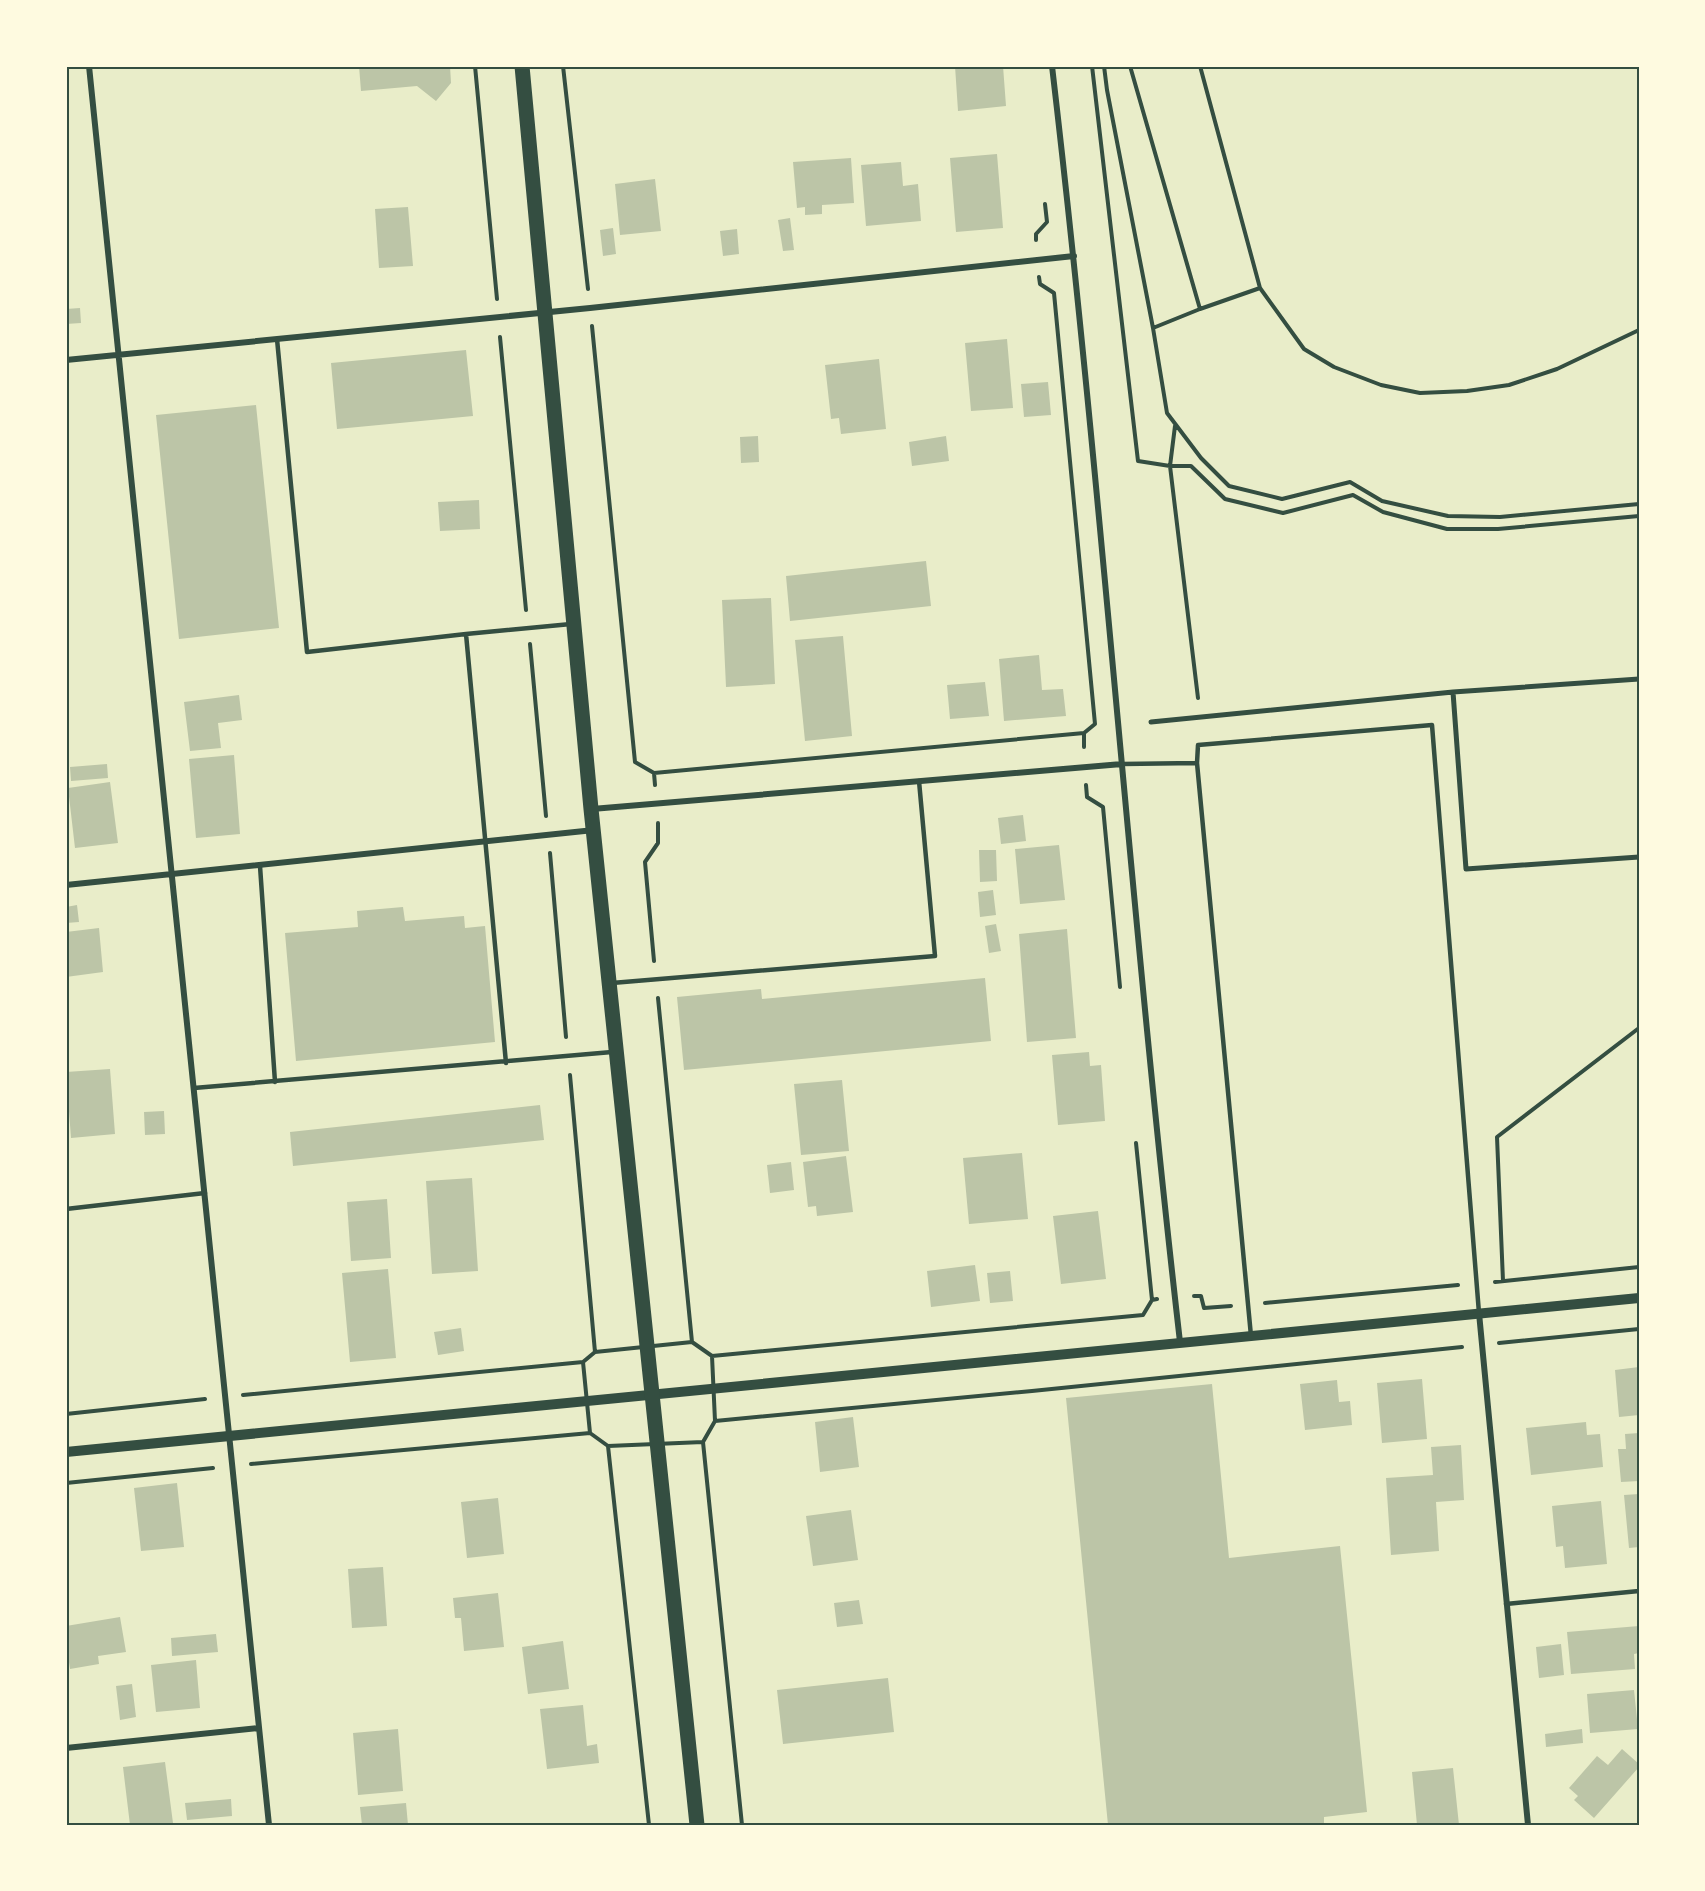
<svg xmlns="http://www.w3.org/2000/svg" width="1705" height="1891" font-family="Montserrat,sans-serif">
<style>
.building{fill:#bcc5a7}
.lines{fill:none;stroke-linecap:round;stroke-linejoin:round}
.path{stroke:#344e41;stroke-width:4}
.service{stroke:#344e41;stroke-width:4.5}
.pedestrian{stroke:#344e41;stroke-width:5}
.minor{stroke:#344e41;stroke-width:6}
.tertiary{stroke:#344e41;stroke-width:10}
.primary{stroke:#344e41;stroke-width:15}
.neatline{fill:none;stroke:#344e41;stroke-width:2}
</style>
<rect width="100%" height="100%" fill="#e9edc9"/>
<path class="building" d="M 359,66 L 450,66 L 451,83 L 436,101 L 417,86 L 361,91 Z
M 955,66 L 1003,66 L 1006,106 L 958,111 Z
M 997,154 L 1003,228 L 956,232 L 950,158 Z
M 851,158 L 854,203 L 822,205 L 822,214 L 805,215 L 805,207 L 797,208 L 793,162 Z
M 901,162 L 903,186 L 918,184 L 921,221 L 866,226 L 861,165 Z
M 655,179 L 661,231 L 620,235 L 615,184 Z
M 408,207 L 413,266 L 379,268 L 375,209 Z
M 790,218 L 794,250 L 783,251 L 778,220 Z
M 613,228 L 616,254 L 603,256 L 600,230 Z
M 737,229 L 739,254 L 723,256 L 720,231 Z
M 80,308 L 81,323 L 66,324 L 66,309 Z
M 1007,339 L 1013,408 L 971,411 L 965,343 Z
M 466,350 L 473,416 L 337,429 L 331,363 Z
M 879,359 L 886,429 L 841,434 L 839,418 L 831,419 L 825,365 Z
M 1048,382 L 1051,415 L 1024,417 L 1021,384 Z
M 256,405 L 279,628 L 179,639 L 156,415 Z
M 758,436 L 759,462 L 741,463 L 740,437 Z
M 946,436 L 949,461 L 912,466 L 909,442 Z
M 479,500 L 480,529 L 440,531 L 438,502 Z
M 926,561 L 931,606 L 790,621 L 786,576 Z
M 771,598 L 775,684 L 726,687 L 722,600 Z
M 843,636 L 852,736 L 805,741 L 795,640 Z
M 1039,655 L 1042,690 L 1063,689 L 1066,716 L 1004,721 L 999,659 Z
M 985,682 L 989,716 L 950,719 L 947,685 Z
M 239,695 L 242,720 L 218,723 L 221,748 L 190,751 L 184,702 Z
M 234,755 L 240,834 L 196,838 L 189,759 Z
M 107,764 L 108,778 L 71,781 L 70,767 Z
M 110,782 L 118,843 L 75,848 L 68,788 Z
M 1023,815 L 1026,841 L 1001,844 L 998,818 Z
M 1059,845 L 1065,900 L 1020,904 L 1015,849 Z
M 979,850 L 996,850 L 997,881 L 980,882 Z
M 993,890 L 996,915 L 980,917 L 978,892 Z
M 77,905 L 79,922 L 66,923 L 66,907 Z
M 403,907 L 405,921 L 464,916 L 465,928 L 485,926 L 495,1042 L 296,1061 L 285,933 L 358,927 L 357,911 Z
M 996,924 L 1001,951 L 989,953 L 985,926 Z
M 99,928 L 103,972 L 66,977 L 66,932 Z
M 1067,929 L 1076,1038 L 1027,1042 L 1019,934 Z
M 985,978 L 991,1041 L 684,1070 L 677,997 L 761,989 L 762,999 Z
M 1089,1052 L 1090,1066 L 1101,1065 L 1105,1121 L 1058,1125 L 1052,1055 Z
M 110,1069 L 115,1134 L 71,1138 L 66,1072 Z
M 842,1080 L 849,1151 L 801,1155 L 794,1084 Z
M 540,1105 L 544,1140 L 293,1166 L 290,1132 Z
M 164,1111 L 165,1134 L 145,1135 L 144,1112 Z
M 1022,1153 L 1028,1219 L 969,1224 L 963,1158 Z
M 846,1156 L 853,1212 L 817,1216 L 816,1206 L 808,1207 L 803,1162 Z
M 791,1162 L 794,1190 L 770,1193 L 767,1165 Z
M 472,1178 L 478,1271 L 432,1274 L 426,1181 Z
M 387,1199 L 391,1258 L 351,1261 L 347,1202 Z
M 1098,1211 L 1106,1279 L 1061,1284 L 1053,1216 Z
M 975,1265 L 980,1301 L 931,1307 L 927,1271 Z
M 388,1269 L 396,1358 L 350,1362 L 342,1273 Z
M 1010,1271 L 1013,1301 L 990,1303 L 987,1273 Z
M 461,1328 L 464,1351 L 438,1355 L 434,1332 Z
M 1639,1367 L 1639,1415 L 1619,1417 L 1615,1370 Z
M 1422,1379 L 1427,1439 L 1382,1443 L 1377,1383 Z
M 1337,1380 L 1339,1402 L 1350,1401 L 1352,1425 L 1305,1430 L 1300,1384 Z
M 1212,1384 L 1229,1558 L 1340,1546 L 1367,1812 L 1324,1817 L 1324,1825 L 1108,1825 L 1066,1398 Z
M 853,1417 L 859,1467 L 820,1472 L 815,1422 Z
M 1586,1422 L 1587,1435 L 1600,1434 L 1603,1467 L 1531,1475 L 1526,1428 Z
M 1639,1433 L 1639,1481 L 1621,1482 L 1618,1449 L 1626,1449 L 1625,1434 Z
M 1461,1445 L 1464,1500 L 1436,1502 L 1439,1551 L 1391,1555 L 1386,1478 L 1433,1475 L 1431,1447 Z
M 177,1483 L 184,1547 L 141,1551 L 134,1488 Z
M 1639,1494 L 1639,1547 L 1629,1548 L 1624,1495 Z
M 498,1498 L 504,1554 L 467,1558 L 461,1502 Z
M 1601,1501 L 1607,1564 L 1565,1568 L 1563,1546 L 1556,1547 L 1552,1506 Z
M 851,1510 L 858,1560 L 813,1566 L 806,1516 Z
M 383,1567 L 387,1626 L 352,1628 L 348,1569 Z
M 498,1593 L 504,1647 L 464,1651 L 461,1618 L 455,1618 L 453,1598 Z
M 859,1600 L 863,1624 L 837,1627 L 834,1603 Z
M 120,1617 L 126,1652 L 98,1656 L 99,1664 L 70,1669 L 66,1642 L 66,1626 Z
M 1639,1626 L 1639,1653 L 1634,1654 L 1635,1669 L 1571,1674 L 1567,1632 Z
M 216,1634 L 218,1652 L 172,1656 L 171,1638 Z
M 563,1641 L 569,1689 L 528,1694 L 522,1647 Z
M 1561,1644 L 1564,1675 L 1539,1678 L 1536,1647 Z
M 196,1660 L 200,1708 L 156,1712 L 151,1665 Z
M 888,1678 L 894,1732 L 783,1744 L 777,1690 Z
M 132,1684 L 136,1717 L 120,1720 L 116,1686 Z
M 1634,1690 L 1638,1729 L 1590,1733 L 1587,1694 Z
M 583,1705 L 587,1746 L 597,1744 L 599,1763 L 547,1769 L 540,1709 Z
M 398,1729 L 403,1791 L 358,1795 L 353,1733 Z
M 1582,1729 L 1583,1743 L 1546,1747 L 1545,1734 Z
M 1622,1749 L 1639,1764 L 1639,1767 L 1594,1818 L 1574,1800 L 1578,1796 L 1569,1788 L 1597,1756 L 1608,1765 Z
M 165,1762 L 173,1823 L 130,1825 L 123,1767 Z
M 1453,1768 L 1459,1825 L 1417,1825 L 1412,1772 Z
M 231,1799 L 232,1816 L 187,1820 L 185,1803 Z
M 406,1803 L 408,1825 L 362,1825 L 360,1807 Z"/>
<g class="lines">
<path class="path" d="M 475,66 L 497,299
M 563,66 L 588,289
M 1092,66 L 1138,461 L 1170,466 L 1191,466 L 1225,499 L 1283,513 L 1353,495 L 1383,512 L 1447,529 L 1498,529 L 1639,516
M 1104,66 L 1107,90 L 1153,328 L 1167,413 L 1201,458 L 1229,486 L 1282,499 L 1350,482 L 1382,501 L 1448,516 L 1500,517 L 1639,504
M 1130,66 L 1200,309 L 1153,328
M 1200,66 L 1260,288 L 1304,349 L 1334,367 L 1381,385 L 1420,393 L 1467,391 L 1509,385 L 1557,369 L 1639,330
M 1036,240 L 1036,234 L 1047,222 L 1045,204
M 1200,309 L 1260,288
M 592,326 L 635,762 L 654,773 L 655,785
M 500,337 L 526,610
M 1175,426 L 1170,466 L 1198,698
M 530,644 L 546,816
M 1084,733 L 1084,747
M 654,773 L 1084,733 L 1095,724 L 1054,293 L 1040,284 L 1039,277
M 1086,785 L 1087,797 L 1103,807 L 1120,987
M 550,853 L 566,1037
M 654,961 L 645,862 L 658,843 L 658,823
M 658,998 L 692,1342
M 570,1075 L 595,1352
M 1136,1143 L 1152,1300
M 1503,1281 L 1497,1137 L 1639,1028
M 1495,1282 L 1639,1267
M 1194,1296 L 1201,1296 L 1204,1308 L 1231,1306
M 1265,1303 L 1458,1285
M 692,1342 L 712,1356 L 715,1421 L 703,1442 L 608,1446 L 590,1433 L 583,1362 L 595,1352 Z
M 1499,1343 L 1639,1329
M 712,1356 L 1143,1315 L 1152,1300 L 1157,1299
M 243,1395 L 583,1362
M 66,1414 L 205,1399
M 715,1421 L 1032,1391 L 1462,1347
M 703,1442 L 742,1825
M 608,1446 L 649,1825
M 251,1464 L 590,1433
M 66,1483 L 213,1468"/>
<path class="service" d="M 277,339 L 307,652 L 466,634
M 1197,763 L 1251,1336
M 1122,764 L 1197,763 L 1198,745 L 1432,725 L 1479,1313
M 260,866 L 275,1082
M 612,983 L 935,956 L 919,781
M 506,1063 L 466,634 L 571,624
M 194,1088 L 612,1052
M 66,1209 L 205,1193
M 1506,1604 L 1639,1591"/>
<path class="pedestrian" d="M 1453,692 L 1466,869 L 1639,857
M 1151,722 L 1453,692 L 1639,679"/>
<path class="minor" d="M 89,66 L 269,1825
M 1052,66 C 1102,491 1131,918 1180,1342
M 66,360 L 590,308 L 1074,256
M 592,809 L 1122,764
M 66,885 L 594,830
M 1479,1313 L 1528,1825
M 66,1748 L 259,1728"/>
<path class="tertiary" d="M 66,1452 L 1639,1298"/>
<path class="primary" d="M 522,66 L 591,809 L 697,1825"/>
</g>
<rect width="1705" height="1891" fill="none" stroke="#fefae0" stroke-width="135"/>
<rect x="68" y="68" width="1570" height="1756" class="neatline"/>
</svg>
